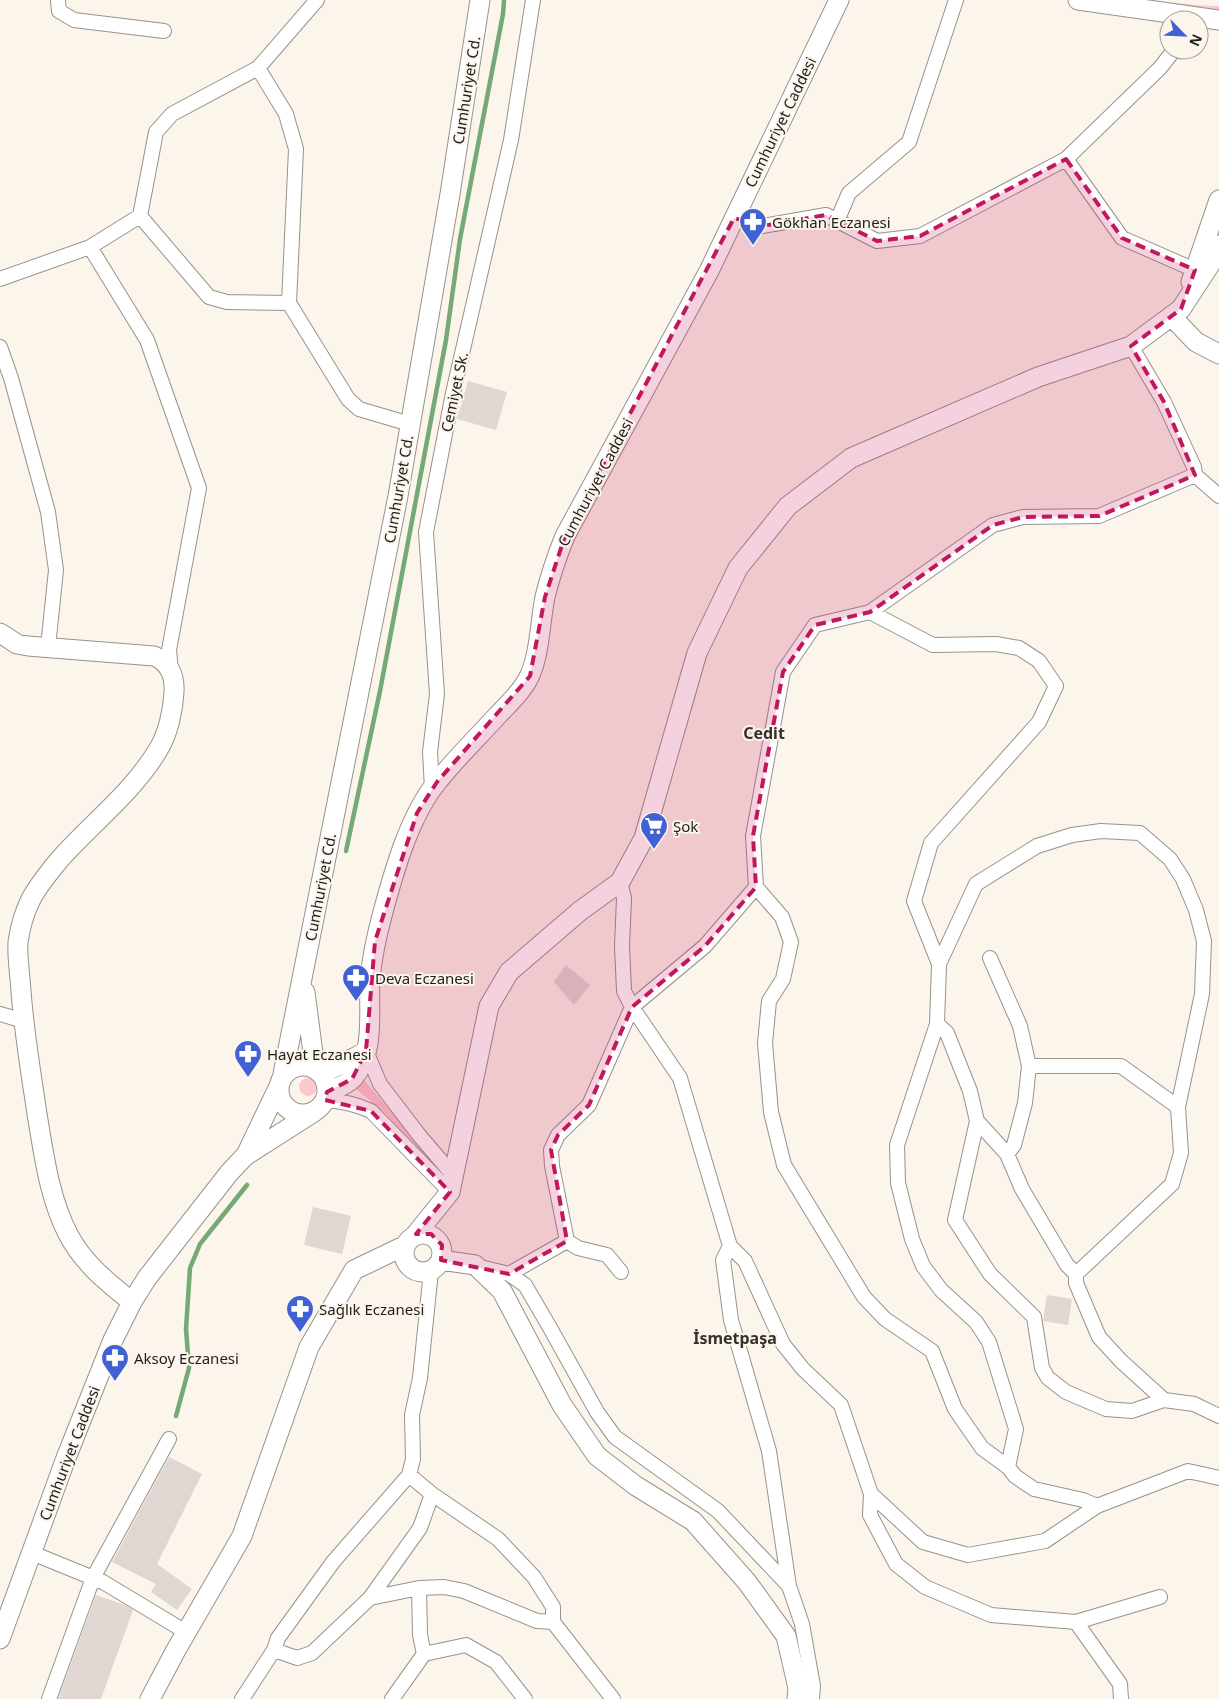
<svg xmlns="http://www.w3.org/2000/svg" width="1219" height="1699" font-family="'Noto Sans',sans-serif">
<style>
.green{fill:#fec7cf}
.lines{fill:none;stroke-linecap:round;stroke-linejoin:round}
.stream{stroke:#75a975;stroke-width:4.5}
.building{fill:#e0d6d2}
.street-casing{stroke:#98928b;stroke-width:16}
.secondary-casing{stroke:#98928b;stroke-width:21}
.street{stroke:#fff;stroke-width:14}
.secondary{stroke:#fff;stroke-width:19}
.marked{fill:#c2185b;fill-opacity:0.2;stroke:#c2185b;stroke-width:4;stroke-dasharray:10 6;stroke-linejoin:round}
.labels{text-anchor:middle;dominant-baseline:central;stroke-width:4;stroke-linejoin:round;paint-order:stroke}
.street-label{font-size:15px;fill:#201e1b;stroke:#fbf5ec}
.poi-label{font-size:15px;fill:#201e1b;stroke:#fbf5ec;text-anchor:start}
.neighbourhood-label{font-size:16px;font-weight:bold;fill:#36312b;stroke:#fbf5ec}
</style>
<rect width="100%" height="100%" fill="#fbf5ec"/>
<path class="green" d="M 1131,0 C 1161,0 1189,6 1219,6 L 1219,11 Z
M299 1087a9 9 0 1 1 18 0a9 9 0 1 1-18 0Z
M 364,1080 L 443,1172 L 441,1175 L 384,1112 L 356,1089 Z"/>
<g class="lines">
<path class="stream" d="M 346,851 L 380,691 L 446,340 L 460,239 L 503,14 L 504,0
M 176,1416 L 189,1368 L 186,1329 L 190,1268 L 200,1244 L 247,1185"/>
</g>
<path class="building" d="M 468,381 L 507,392 L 496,430 L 457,419 Z
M 566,965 L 590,985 L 574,1005 L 554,982 Z
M 313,1207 L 351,1216 L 342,1254 L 304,1245 Z
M 1047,1295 L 1072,1299 L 1068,1325 L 1043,1321 Z
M 169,1457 L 202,1474 L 157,1564 L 192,1589 L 177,1610 L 151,1592 L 156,1584 L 112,1562 Z
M 96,1595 L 125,1605 L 133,1610 L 101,1699 L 58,1699 Z"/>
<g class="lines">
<defs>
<path id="street" d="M 58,0 L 59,11 L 74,20 L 164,31
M 258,68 L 286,114 L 296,149 L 289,303 L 348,399 L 359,409 L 410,424
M 1066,159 L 1122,238 L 1195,270
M 140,216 L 209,297 L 227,302 L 289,303
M 734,218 L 762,226 L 826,215 L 877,241 L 920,236 L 1066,159 L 1160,68 L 1174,50
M 837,221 L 849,193 L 909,142 L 956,0
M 90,247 L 147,340 L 199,488 L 169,650 L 171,671
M 0,279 L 90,247 L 140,216 L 156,132 L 172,114 L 258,68 L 317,0
M 1131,346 L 1164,402 L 1194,467 L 1195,475 L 1219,496
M 0,347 L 11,378 L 48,512 L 56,570 L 48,647
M 870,612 L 933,645 L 996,644 L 1019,648 L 1039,661 L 1056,686 L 1039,722 L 931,843 L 914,901 L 939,964
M 432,788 L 430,752 L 437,694 L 426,532 L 453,393 L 511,140 L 533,0
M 620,882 L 624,898 L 622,946 L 624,991 L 632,1007 L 680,1078 L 730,1246 L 745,1261 L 783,1344 L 803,1369 L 841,1405 L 871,1494 L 870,1515 L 896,1564 L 925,1587 L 991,1615 L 1076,1622 L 1160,1597
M 990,958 L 1020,1026 L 1029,1066 L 1025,1103 L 1014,1145 L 1007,1154
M 0,1014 L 24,1021
M 937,1024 L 947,1033 L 970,1091 L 977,1121 L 955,1220 L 990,1274 L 1034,1317 L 1042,1368 L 1048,1378 L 1066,1392 L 1106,1409 L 1132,1411 L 1164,1400 L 1194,1404 L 1219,1416
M 366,1051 L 380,1084 L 419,1135 L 453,1175
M 1029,1066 L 1121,1066 L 1178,1107
M 325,1100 C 342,1101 356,1104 371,1111 L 450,1192
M 977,1121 L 1007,1154 L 1022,1189 L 1067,1265 L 1076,1274
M 567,1241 L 578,1248 L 607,1255 L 621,1272
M 730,1246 L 723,1260 L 731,1320 L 769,1451 L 789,1586
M 476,1266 L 509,1274 L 525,1285 L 549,1326 L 597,1412 L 615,1437 L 718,1511 L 789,1586 L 802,1624 L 813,1686 L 812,1699
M 509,1274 L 567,1241 L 552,1166 L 551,1150 L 558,1135 L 589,1105 L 632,1007 L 705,946 L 756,887
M 1008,1467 L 1016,1429 L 989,1342 L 976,1322 L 941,1290 L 923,1266 L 912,1239 L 898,1183 L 897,1145 L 937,1024 L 939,964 L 976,884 L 1037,846 L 1072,835 L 1101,831 L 1140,833 L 1170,859 L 1183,879 L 1196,910 L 1204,941 L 1202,994 L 1178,1107 L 1181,1153 L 1172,1184 L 1076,1274 L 1076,1283 L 1099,1337 L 1121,1361 L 1164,1400
M 409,1475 L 432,1494 L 498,1539 L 534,1577 L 553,1607 L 553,1622 L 613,1699
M 871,1494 L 923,1542 L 968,1555 L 1045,1541 L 1097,1506 L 1188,1471 L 1219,1478
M 1097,1506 L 1083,1500 L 1034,1489 L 1015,1476 L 1008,1467 L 982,1448 L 955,1409 L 932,1351 L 885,1319 L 864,1297 L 784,1165 L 771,1112 L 765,1043 L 769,1001 L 783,979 L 791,942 L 782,917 L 756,887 L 753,836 L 783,672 L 815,625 L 870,612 L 993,525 L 1023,517 L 1099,516 L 1195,475
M 32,1553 L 103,1582 L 186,1632
M 419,1588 L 420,1635 L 424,1654
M 370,1598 L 419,1588 L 444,1587 L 464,1591 L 537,1621 L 553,1622
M 1076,1622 L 1120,1684 L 1121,1699
M 274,1650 L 297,1658 L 312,1653 L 370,1598 L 420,1528 L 432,1494
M 49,1699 L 93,1578 L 169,1439
M 242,1699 L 274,1650 L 278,1638 L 333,1562 L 409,1475 L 413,1459 L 412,1415 L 420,1378 L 431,1271
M 392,1699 L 424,1654 L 466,1645 L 496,1662 L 525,1699"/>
<path id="secondary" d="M 1078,0 L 1219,20
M 1191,282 L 1219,200
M 1171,316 L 1196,342 L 1219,354
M 0,633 L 17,644 L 28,646 L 154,656 C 169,662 175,676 174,692 C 173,711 168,734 158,750 C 133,792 92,823 60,859 C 50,871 39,884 31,899 C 25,911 20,928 18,942 C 17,957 20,975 21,991 C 24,1032 31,1073 37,1114 C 44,1155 49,1197 68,1234 C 83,1263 107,1282 132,1302
M 305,992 L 315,1069
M279 1090a24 24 0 1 1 48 0a24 24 0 1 1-48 0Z
M 321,1074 L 354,1058 L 366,1051
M 282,1079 L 398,496 L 450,194 L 480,0
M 327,1092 C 336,1088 347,1085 353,1078 C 376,1053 368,1010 370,979 C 372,957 377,934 383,912 C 394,871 410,814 438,781 C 456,758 477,738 497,716 C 508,704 523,691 530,675 C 540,652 540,622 545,597 C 550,576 557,556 565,536 L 709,271 L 839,0
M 246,1155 L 279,1086
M404 1253a19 19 0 1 1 38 0a19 19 0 1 1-38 0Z
M 416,1234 L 450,1192 L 489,1006 L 509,972 L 580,911 L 620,882 L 644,838 L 697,653 L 738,568 L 788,506 L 851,458 L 1038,377 L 1131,346 L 1181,309 L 1213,260 L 1219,245
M 441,1260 L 475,1265 L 502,1291 L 562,1405 L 597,1456 L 636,1486 L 693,1521 L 747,1582 L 786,1636 L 798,1688 L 797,1699
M 0,1639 L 66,1458 L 113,1340 L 132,1302 L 147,1278 L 229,1173 L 245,1156 L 314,1112
M 150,1699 L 176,1650 L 242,1536 L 309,1347 L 354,1270 L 406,1245"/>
</defs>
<use href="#street" class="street-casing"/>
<use href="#secondary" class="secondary-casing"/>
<use href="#street" class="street"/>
<use href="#secondary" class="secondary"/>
</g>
<path class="marked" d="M 1066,159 L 1122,238 L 1195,270 L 1181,309 L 1131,346 L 1164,402 L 1195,475 L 1099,516 L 1023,517 L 993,525 L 870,612 L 815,625 L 783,672 L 753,836 L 756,887 L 705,946 L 632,1007 L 589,1105 L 558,1135 L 551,1150 L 567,1241 L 509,1274 L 441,1260 L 442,1245 L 431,1234 L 416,1234 L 450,1192 L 371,1111 L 325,1100 L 327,1092 L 352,1079 L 366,1051 L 375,941 L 417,813 L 437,782 L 530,676 L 545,597 L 565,536 L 734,218 L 762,226 L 826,215 L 877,241 L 920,236 Z"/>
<defs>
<symbol id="pharmacy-pin" viewBox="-11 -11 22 30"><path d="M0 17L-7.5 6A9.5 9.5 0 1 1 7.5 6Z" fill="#4061d3" stroke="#fbf5ec"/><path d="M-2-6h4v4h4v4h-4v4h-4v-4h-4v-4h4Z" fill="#fff"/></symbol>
<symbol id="supermarket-pin" viewBox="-11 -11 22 30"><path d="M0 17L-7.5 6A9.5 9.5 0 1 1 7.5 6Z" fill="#4061d3" stroke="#fbf5ec"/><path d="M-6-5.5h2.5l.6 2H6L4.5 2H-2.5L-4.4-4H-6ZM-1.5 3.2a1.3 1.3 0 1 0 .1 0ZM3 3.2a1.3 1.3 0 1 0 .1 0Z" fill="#fff"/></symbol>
</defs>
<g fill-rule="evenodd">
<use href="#pharmacy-pin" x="737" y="206" width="32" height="43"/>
<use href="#supermarket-pin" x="638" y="810" width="32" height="43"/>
<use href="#pharmacy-pin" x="340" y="962" width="32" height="43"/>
<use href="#pharmacy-pin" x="232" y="1038" width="32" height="43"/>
<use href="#pharmacy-pin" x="284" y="1293" width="32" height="43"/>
<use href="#pharmacy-pin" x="99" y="1342" width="32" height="43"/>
</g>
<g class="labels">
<g class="street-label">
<text transform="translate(466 90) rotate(-81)">Cumhuriyet Cd.</text>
<text transform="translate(780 122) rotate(-64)">Cumhuriyet Caddesi</text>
<text transform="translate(454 392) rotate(-78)">Cemiyet Sk.</text>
<text transform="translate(595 482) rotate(-62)">Cumhuriyet Caddesi</text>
<text transform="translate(398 489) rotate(-80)">Cumhuriyet Cd.</text>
<text transform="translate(320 887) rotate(-79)">Cumhuriyet Cd.</text>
<text transform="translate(69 1453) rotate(-69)">Cumhuriyet Caddesi</text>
</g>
<g class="poi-label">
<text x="772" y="222">Gökhan Eczanesi</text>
<text x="673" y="826">Şok</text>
<text x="375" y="978">Deva Eczanesi</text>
<text x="267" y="1054">Hayat Eczanesi</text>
<text x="319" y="1309">Sağlık Eczanesi</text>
<text x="134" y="1358">Aksoy Eczanesi</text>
</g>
<g class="neighbourhood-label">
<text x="764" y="733">Cedit</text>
<text x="735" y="1338">İsmetpaşa</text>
</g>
</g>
<g transform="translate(1184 35) rotate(114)"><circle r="24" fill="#fbf5ec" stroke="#a39f98"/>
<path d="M0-4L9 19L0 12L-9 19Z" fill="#4061d3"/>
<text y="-8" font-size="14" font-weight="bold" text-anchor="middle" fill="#201e1b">N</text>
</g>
</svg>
